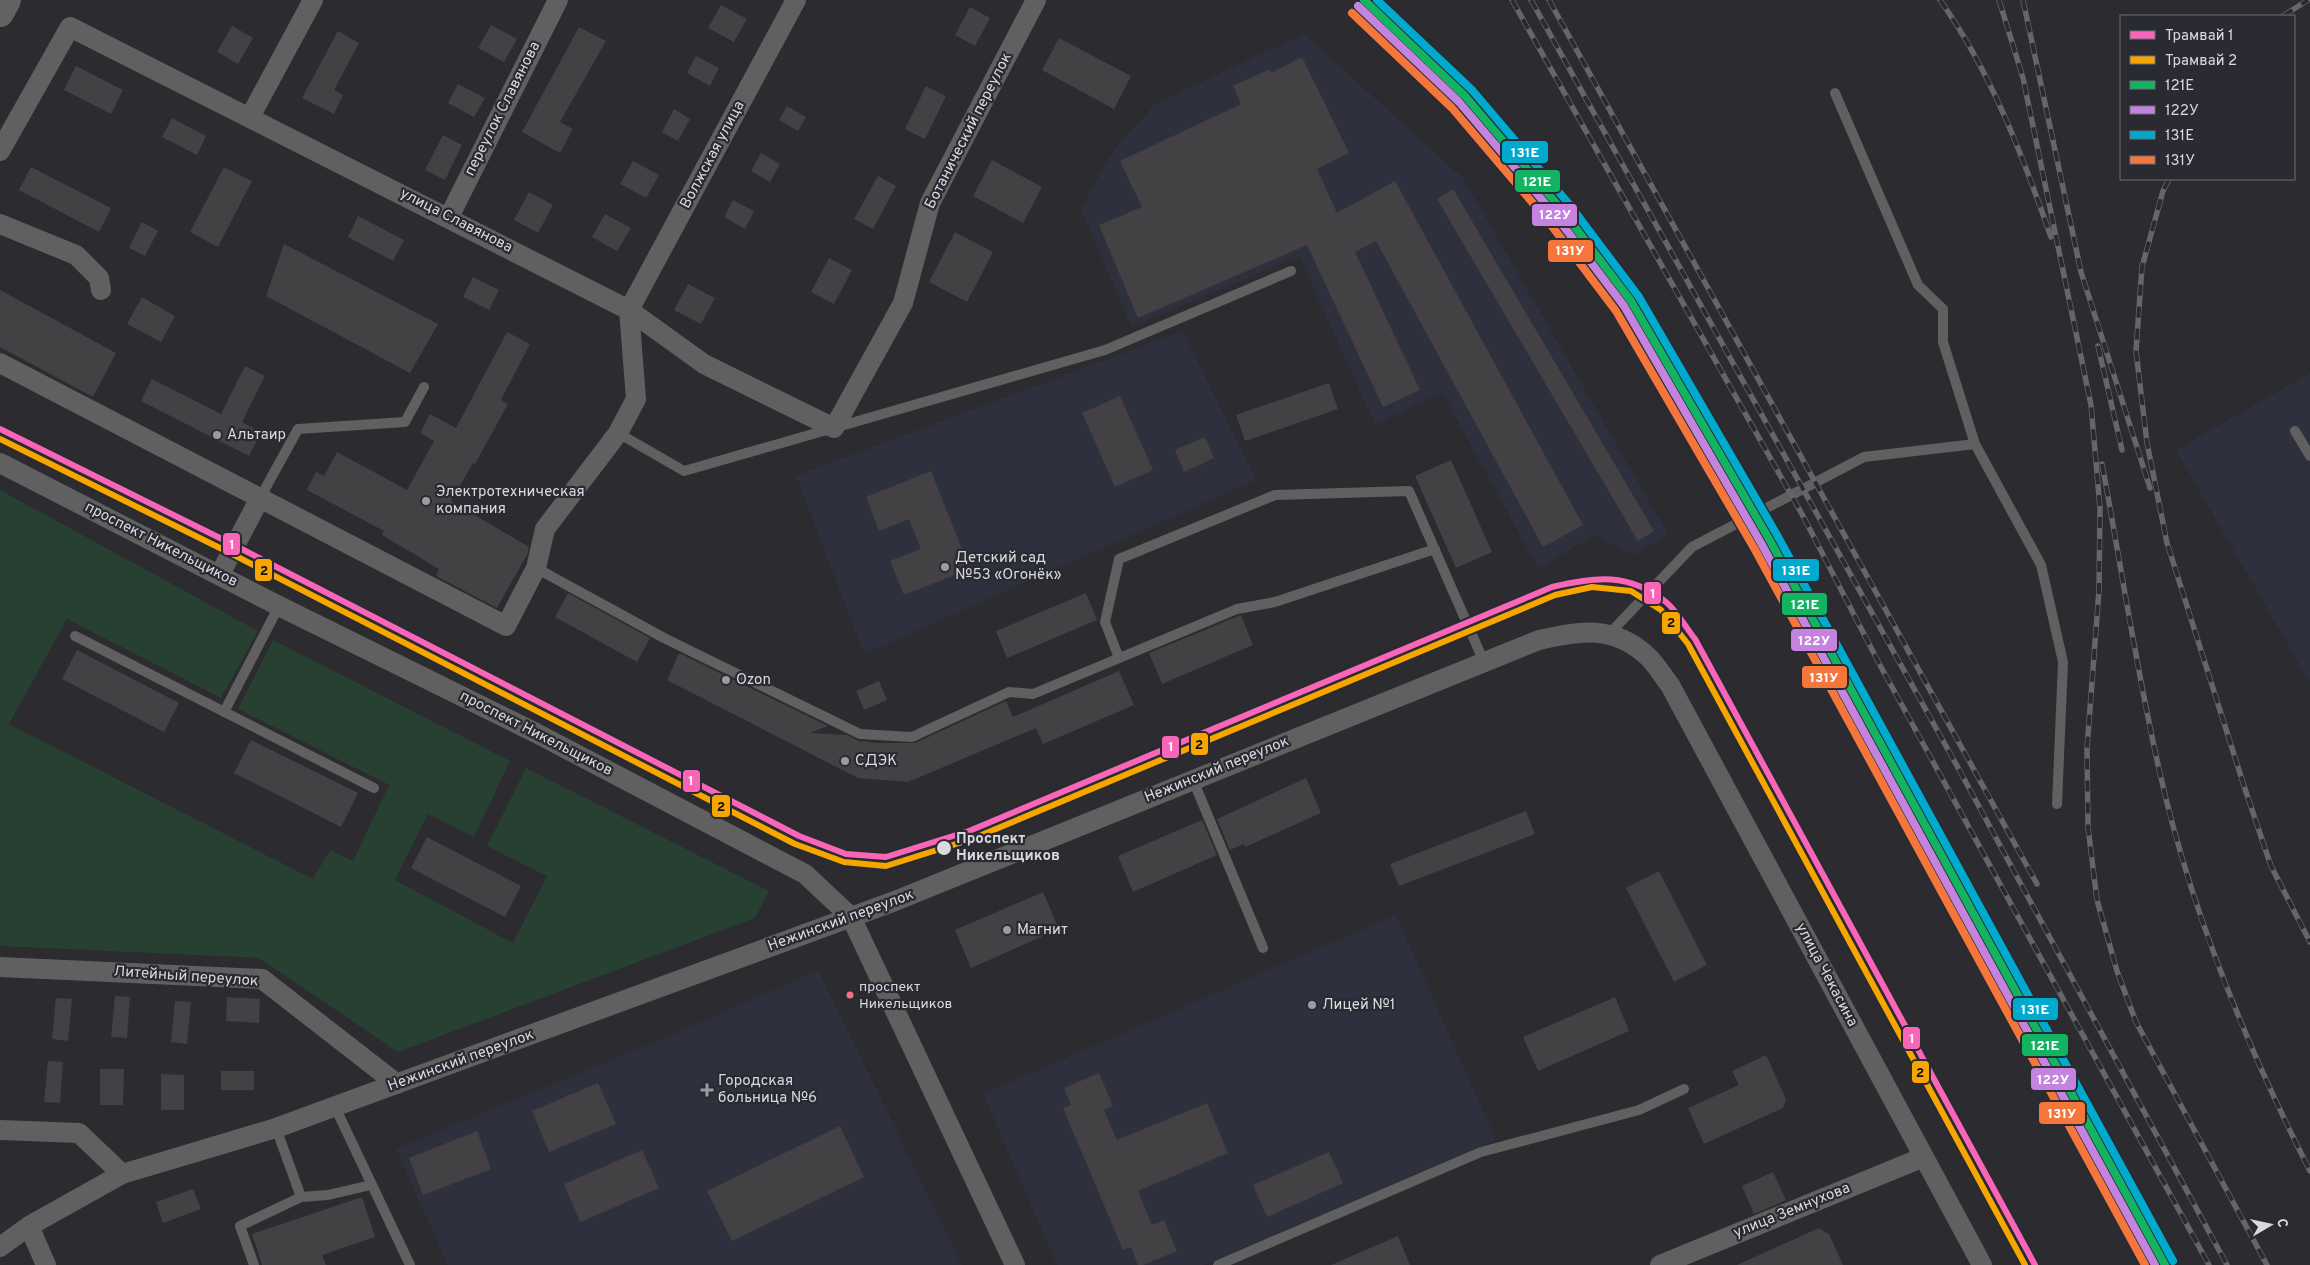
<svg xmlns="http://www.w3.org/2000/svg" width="2310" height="1265" font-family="Overpass,sans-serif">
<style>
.built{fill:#2f303d}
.green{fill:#284031}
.building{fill:#434143}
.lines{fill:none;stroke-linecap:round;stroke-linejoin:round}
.lane{stroke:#616060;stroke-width:10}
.street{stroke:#616060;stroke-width:20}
.secondary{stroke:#626263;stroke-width:28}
.rail-casing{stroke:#666;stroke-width:5.5}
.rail{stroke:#292a32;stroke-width:4;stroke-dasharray:11;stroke-linecap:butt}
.rail-1-casing{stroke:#292a32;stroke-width:11}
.rail-2-casing{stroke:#292a32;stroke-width:11}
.rail-3-casing{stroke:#292a32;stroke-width:11}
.rail-4-casing{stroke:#292a32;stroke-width:11}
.rail-1{stroke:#13b361;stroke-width:8}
.rail-2{stroke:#c483df;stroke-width:8}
.rail-3{stroke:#00a9ce;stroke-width:8}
.rail-4{stroke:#f5763a;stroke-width:8}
.tram-1-casing{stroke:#292a32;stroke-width:10}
.tram-2-casing{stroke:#292a32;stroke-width:10}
.tram-1{stroke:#fa66b7;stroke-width:6}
.tram-2{stroke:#f7a600;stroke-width:6}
.poi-dot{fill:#9b9ca1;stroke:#292a32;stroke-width:2}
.stop-dot{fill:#d8d9de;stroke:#292a32;stroke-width:2}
.bus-dot{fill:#fb6d88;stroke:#292a32;stroke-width:2}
.labels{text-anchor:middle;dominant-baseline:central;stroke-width:4.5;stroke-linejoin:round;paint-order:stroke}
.bus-label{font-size:14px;fill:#d8d9de;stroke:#292a32;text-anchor:start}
.street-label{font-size:15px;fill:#d8d9de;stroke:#292a32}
.poi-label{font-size:15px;fill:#d8d9de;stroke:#292a32;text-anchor:start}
.stop-label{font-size:15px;font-weight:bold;fill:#d8d9de;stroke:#292a32;text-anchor:start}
.line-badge{stroke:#292a32;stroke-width:2}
.badge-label{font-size:14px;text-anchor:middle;font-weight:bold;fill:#fff}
.pale-badge-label{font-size:14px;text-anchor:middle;font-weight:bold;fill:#111}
</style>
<rect width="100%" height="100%" fill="#2b2b30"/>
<path class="built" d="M 1304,34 L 1463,178 L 1668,534 L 1634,555 L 1595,535 L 1538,568 L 1442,392 L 1375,424 L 1299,256 L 1131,327 L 1081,208 L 1115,148 L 1155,104 Z
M 1183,331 L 1256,480 L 864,654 L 796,476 Z
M 2310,373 L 2310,683 L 2176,450 Z
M 1396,915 L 1496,1140 L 1203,1265 L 1057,1265 L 983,1094 Z
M 818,970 L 962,1265 L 448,1265 L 396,1149 L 679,1032 Z"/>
<path class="green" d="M 0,490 L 258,631 L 221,698 L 67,619 L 9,724 L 313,879 L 330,850 L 353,861 L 389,785 L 238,709 L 273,640 L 510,761 L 474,837 L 428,814 L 395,880 L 513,943 L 547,876 L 487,846 L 526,768 L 769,891 L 755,918 L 398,1052 L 259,958 L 0,946 Z"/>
<path class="building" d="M 721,5 L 747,19 L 734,42 L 708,28 Z
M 970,7 L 990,18 L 975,46 L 955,35 Z
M 491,25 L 517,39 L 504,62 L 478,48 Z
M 232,26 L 253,38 L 238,64 L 217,52 Z
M 579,27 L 606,41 L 560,122 L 573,129 L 560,153 L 522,132 Z
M 338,31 L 359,43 L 334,90 L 343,95 L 334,114 L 302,98 Z
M 1059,38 L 1131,76 L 1114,109 L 1042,70 Z
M 696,56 L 719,68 L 710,86 L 687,73 Z
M 1302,57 L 1349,153 L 1317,169 L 1337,213 L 1395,181 L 1583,525 L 1543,547 L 1376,241 L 1355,252 L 1420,390 L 1383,407 L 1307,245 L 1138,318 L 1099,225 L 1142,207 L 1120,161 L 1241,104 L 1233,86 L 1270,69 L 1271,73 Z
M 76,66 L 123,90 L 111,114 L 64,90 Z
M 458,84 L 485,98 L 474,117 L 448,103 Z
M 926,86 L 946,96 L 925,139 L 905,129 Z
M 787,106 L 806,117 L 798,131 L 779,120 Z
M 674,109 L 690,119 L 678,141 L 662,132 Z
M 172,118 L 206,136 L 197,155 L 162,137 Z
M 443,135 L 462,145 L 445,180 L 425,170 Z
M 761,153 L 780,164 L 770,182 L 751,171 Z
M 992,160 L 1042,187 L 1023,223 L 973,196 Z
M 633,161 L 659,175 L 646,198 L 620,184 Z
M 31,167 L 111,208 L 99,232 L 19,190 Z
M 224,167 L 252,181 L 218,247 L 190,232 Z
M 878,176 L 896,186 L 873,229 L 854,219 Z
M 1453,189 L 1654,531 L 1638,541 L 1437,199 Z
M 529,192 L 553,205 L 538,233 L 514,220 Z
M 733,200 L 754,211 L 745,229 L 724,217 Z
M 605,214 L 631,228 L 617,251 L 592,237 Z
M 358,216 L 404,240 L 393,261 L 348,237 Z
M 142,222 L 158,231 L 145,256 L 129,248 Z
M 955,232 L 993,252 L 967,302 L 929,282 Z
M 284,244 L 438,324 L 410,373 L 266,296 Z
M 829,258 L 852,270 L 834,304 L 811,292 Z
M 473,277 L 499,290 L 489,310 L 463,297 Z
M 688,284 L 715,298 L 701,324 L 674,310 Z
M 0,290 L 116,353 L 93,397 L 0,347 Z
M 142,297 L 175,316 L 161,342 L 127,324 Z
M 507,332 L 530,344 L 501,400 L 508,404 L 475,464 L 473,463 L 451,501 L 529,547 L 527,555 L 497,608 L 436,576 L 439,569 L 382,535 L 384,531 L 307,490 L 316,472 L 324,476 L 337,452 L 407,490 L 434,441 L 420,433 L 430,414 L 456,428 Z
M 245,366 L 265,376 L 242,422 L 261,432 L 249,456 L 141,401 L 152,379 L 221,414 Z
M 1329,383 L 1338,409 L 1245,441 L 1236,415 Z
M 1120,396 L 1153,470 L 1115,487 L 1082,413 Z
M 1205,437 L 1214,458 L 1184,472 L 1175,450 Z
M 1451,460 L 1492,552 L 1456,568 L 1415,476 Z
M 931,471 L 970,569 L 904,595 L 890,561 L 921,549 L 909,519 L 879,531 L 866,497 Z
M 568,593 L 650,638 L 637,662 L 555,617 Z
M 1086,593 L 1097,620 L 1007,658 L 996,631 Z
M 1241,615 L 1253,645 L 1162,684 L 1149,653 Z
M 77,650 L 179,703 L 164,732 L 62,679 Z
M 679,653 L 828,726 L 810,733 L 847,735 L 859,741 L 878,743 L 915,743 L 1006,701 L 1013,717 L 1119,671 L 1134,705 L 1043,744 L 1036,728 L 908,782 L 858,778 L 667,680 Z
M 879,681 L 887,700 L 864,710 L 856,691 Z
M 251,740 L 358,793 L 341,827 L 234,773 Z
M 1306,778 L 1321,813 L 1245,847 L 1244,844 L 1230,850 L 1217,819 Z
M 1526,811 L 1535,834 L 1399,886 L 1390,864 Z
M 1202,820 L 1217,855 L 1133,892 L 1118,856 Z
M 427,837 L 521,886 L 505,917 L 411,868 Z
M 1659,871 L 1707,965 L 1674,982 L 1626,888 Z
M 1043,892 L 1059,929 L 971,968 L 955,930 Z
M 115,996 L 130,997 L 127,1038 L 111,1037 Z
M 227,997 L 260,999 L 259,1023 L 226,1021 Z
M 1615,997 L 1629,1031 L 1538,1071 L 1523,1037 Z
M 56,998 L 72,999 L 68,1041 L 52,1039 Z
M 175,1001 L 191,1002 L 187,1044 L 171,1042 Z
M 1766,1055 L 1786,1099 L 1783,1108 L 1704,1144 L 1688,1108 L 1739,1085 L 1732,1071 Z
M 48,1061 L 63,1062 L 60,1103 L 44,1102 Z
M 100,1069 L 124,1069 L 123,1105 L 100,1105 Z
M 221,1071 L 254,1071 L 254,1090 L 221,1090 Z
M 1099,1073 L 1113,1106 L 1104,1110 L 1117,1140 L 1207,1103 L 1228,1153 L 1138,1191 L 1152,1225 L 1164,1220 L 1177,1251 L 1143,1265 L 1138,1265 L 1131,1247 L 1123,1250 L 1063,1108 L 1071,1105 L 1064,1088 Z
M 161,1074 L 184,1075 L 184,1110 L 161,1110 Z
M 598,1083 L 616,1124 L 549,1152 L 532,1111 Z
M 840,1126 L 864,1177 L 732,1241 L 707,1191 Z
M 477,1131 L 491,1169 L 423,1195 L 409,1158 Z
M 642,1150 L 659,1188 L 580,1222 L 564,1184 Z
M 1329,1152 L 1343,1183 L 1267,1217 L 1253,1185 Z
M 1773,1172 L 1786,1200 L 1754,1214 L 1742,1186 Z
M 193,1189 L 201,1209 L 163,1223 L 156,1202 Z
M 362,1197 L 375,1237 L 322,1255 L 326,1265 L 262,1265 L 252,1234 Z
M 1819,1228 L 1829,1234 L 1843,1265 L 1737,1265 Z
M 1398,1236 L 1410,1265 L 1331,1265 Z"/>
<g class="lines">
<path class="lane" d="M 1835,93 L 1918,285 L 1943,309 L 1943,342 L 1975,444
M 2295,431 L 2310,456
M 618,433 L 684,471 L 1105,350 L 1291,271
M 260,498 L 298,429 L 405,422 L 424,387
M 536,568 L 664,638 L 860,734 L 912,737 L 1009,692 L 1033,694 L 1237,609 L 1275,602 L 1435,549
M 1610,633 L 1692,547 L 1864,457 L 1975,444 L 2041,565 L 2063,662 L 2057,804
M 75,636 L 374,788
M 1119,658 L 1105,622 L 1119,559 L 1275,495 L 1409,491 L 1484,662
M 224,712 L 279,606
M 1193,780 L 1263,948
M 335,1107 L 410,1265
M 276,1128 L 301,1197
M 254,1265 L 240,1226 L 301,1197 L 328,1195 L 371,1185
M 1218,1265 L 1481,1152 L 1639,1110 L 1684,1089"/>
<path class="street" d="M 250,117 L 313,0
M 0,151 L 70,27 L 629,310 L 704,364 L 834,428 L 903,303 L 930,203 L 1036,0
M 449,217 L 558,0
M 0,224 L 76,255 L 99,278 L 101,290
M 0,363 L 506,626 L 536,568 L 545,529 L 618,433 L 636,399 L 629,310 L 796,0
M 0,463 L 279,606 L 536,733 L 805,874 L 851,917 L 1015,1265
M 220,574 L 260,498
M 0,967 L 262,979 L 397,1084
M 0,1130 L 79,1133 L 122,1174
M 29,1226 L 46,1265
M 0,1247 L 29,1226 L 122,1174 L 276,1128 L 895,901 L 1539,640 C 1579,631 1612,625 1645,654 C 1655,662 1662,675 1670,685 L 1982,1265
M 1660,1265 L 1924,1157"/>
<path class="secondary" d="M 0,13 L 7,0"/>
<defs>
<path id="rail" d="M 1512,0 L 1803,516 L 1881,667 L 2209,1265
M 1531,0 L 1956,764 L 2227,1265
M 1549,0 L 2037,884
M 1940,0 C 1991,72 2022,154 2051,237
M 1999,0 L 2023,78 L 2091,405 L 2100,508 L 2099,590 L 2087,748 L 2088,827 L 2097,900 L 2117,971 L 2136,1022 L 2267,1265
M 2023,0 L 2081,272 L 2150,488
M 2283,16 L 2308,0
M 2169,179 L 2163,191 L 2142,267 L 2136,351 L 2147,443 L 2167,543 L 2244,786 L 2271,866 L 2310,942
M 2098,346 L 2122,450
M 2102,464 C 2121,565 2136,668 2159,769 C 2190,909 2245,1043 2310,1171"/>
</defs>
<use href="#rail" class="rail-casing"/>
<use href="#rail" class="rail"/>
<defs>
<path id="rail-1" d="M 1364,0 L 1465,96 L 1562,210 L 1631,301 L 1769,539 L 2165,1265"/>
<path id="rail-2" d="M 1358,6 L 1459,102 L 1555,215 L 1624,306 L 1761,543 L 2155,1265"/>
<path id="rail-3" d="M 1377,0 L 1472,90 L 1569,204 L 1639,297 L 1777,535 L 2173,1261"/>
<path id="rail-4" d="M 1352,13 L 1452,108 L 1548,221 L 1616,311 L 1754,548 L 2145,1265"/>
</defs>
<use href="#rail-1" class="rail-1-casing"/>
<use href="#rail-2" class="rail-2-casing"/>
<use href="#rail-3" class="rail-3-casing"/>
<use href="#rail-4" class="rail-4-casing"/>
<use href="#rail-1" class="rail-1"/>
<use href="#rail-2" class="rail-2"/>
<use href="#rail-3" class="rail-3"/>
<use href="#rail-4" class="rail-4"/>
<defs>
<path id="tram-1" d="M 0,429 L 236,546 L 799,836 L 846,854 L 886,857 L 969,831 L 1552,587 C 1596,577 1628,572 1666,602 C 1677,611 1686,628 1695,639 L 2035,1265"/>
<path id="tram-2" d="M 0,439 L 232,554 L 795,844 L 844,862 L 886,866 L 972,839 L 1555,595 L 1592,587 L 1631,591 L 1661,610 L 1688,644 L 2025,1265"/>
</defs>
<use href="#tram-1" class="tram-1-casing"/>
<use href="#tram-2" class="tram-2-casing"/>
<use href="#tram-1" class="tram-1"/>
<use href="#tram-2" class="tram-2"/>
</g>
<g class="poi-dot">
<circle cx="217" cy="435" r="5"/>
<circle cx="426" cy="501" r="5"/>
<circle cx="945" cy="567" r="5"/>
<circle cx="726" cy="680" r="5"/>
<circle cx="845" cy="761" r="5"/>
<circle cx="1007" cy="930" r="5"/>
<circle cx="1312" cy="1005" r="5"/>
<path d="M704.5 1082.5h5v5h5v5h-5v5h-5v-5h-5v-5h5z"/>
</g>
<circle class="stop-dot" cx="944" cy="848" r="8"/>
<circle class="bus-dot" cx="850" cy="995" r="4.5"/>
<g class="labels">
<g class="bus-label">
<text x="859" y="987">проспект<tspan x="859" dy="17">Никельщиков</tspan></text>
</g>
<g class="street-label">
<text transform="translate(503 109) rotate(-63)">переулок Славянова</text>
<text transform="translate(969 131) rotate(-63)">Ботанический переулок</text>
<text transform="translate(713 155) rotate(-62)">Волжская улица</text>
<text transform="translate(456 221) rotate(27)">улица Славянова</text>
<text transform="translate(161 545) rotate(27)">проспект Никельщиков</text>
<text transform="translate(536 734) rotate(27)">проспект Никельщиков</text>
<text transform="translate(1217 770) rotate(-22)">Нежинский переулок</text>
<text transform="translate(841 921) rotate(-20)">Нежинский переулок</text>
<text transform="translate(1826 975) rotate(62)">улица Чекасина</text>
<text transform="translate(186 977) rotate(4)">Литейный переулок</text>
<text transform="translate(461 1061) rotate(-20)">Нежинский переулок</text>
<text transform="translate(1792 1211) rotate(-22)">улица Земнухова</text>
</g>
<g class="poi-label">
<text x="227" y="435">Альтаир</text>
<text x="436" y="492">Электротехническая<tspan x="436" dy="17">компания</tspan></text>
<text x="955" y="558">Детский сад<tspan x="955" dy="17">№53 «Огонёк»</tspan></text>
<text x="736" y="680">Ozon</text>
<text x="855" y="761">СДЭК</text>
<text x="1017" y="930">Магнит</text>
<text x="1322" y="1005">Лицей №1</text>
<text x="718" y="1081">Городская<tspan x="718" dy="17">больница №6</tspan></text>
</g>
<g class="stop-label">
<text x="956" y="839">Проспект<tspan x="956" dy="17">Никельщиков</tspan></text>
</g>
</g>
<g class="line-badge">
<rect x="1501" y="140" width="48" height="24" rx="5" fill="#00a9ce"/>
<rect x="1514" y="169" width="47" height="24" rx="5" fill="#13b361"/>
<rect x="1531" y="203" width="47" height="24" rx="5" fill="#c483df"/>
<rect x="1547" y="239" width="47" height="24" rx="5" fill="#f5763a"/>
<rect x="222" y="532" width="19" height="24" rx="5" fill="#fa66b7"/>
<rect x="1772" y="558" width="48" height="24" rx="5" fill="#00a9ce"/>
<rect x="254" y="558" width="19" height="24" rx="5" fill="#f7a600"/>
<rect x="1643" y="581" width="19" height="24" rx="5" fill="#fa66b7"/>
<rect x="1781" y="592" width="47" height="24" rx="5" fill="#13b361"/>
<rect x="1661" y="611" width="20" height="24" rx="5" fill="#f7a600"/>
<rect x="1790" y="628" width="48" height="24" rx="5" fill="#c483df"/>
<rect x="1801" y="665" width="47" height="24" rx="5" fill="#f5763a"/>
<rect x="1190" y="732" width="19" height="24" rx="5" fill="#f7a600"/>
<rect x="1161" y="735" width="19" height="24" rx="5" fill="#fa66b7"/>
<rect x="682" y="769" width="19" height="24" rx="5" fill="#fa66b7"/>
<rect x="711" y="794" width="20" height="24" rx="5" fill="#f7a600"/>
<rect x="2012" y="997" width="47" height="24" rx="5" fill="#00a9ce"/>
<rect x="1902" y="1026" width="19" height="24" rx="5" fill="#fa66b7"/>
<rect x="2021" y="1033" width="48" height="24" rx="5" fill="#13b361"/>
<rect x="1911" y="1060" width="19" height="24" rx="5" fill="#f7a600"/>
<rect x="2030" y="1067" width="47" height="24" rx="5" fill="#c483df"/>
<rect x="2038" y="1101" width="48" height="24" rx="5" fill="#f5763a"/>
</g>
<g class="badge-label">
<text x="1525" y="157">131Е</text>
<text x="1537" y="186">121Е</text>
<text x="1555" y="219">122У</text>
<text x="1570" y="255">131У</text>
<text x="232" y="549">1</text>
<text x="1796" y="575">131Е</text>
<text x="1653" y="598">1</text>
<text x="1805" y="609">121Е</text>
<text x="1814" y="645">122У</text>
<text x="1824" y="682">131У</text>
<text x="1171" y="751">1</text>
<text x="691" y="785">1</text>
<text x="2035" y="1014">131Е</text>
<text x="1912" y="1043">1</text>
<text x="2045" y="1050">121Е</text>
<text x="2053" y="1084">122У</text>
<text x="2062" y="1118">131У</text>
</g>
<g class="pale-badge-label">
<text x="264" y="575">2</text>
<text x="1671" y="627">2</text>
<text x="1199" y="749">2</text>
<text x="721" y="811">2</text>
<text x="1920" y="1077">2</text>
</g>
<rect x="2120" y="15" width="175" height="165" fill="#292a32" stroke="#6f7077"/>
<rect x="2130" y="31" width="25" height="8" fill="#fa66b7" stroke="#6f7077"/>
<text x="2165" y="40" font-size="15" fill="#d8d9de">Трамвай 1</text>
<rect x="2130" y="56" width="25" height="8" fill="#f7a600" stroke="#6f7077"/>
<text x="2165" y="65" font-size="15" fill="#d8d9de">Трамвай 2</text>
<rect x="2130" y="81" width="25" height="8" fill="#13b361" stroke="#6f7077"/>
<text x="2165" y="90" font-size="15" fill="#d8d9de">121Е</text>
<rect x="2130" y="106" width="25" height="8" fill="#c483df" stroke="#6f7077"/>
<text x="2165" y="115" font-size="15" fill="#d8d9de">122У</text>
<rect x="2130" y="131" width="25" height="8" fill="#00a9ce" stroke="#6f7077"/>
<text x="2165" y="140" font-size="15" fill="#d8d9de">131Е</text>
<rect x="2130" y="156" width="25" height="8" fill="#f5763a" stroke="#6f7077"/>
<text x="2165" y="165" font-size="15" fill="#d8d9de">131У</text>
<g transform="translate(2270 1225) rotate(81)" stroke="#292a32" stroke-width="4" paint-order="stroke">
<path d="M0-4L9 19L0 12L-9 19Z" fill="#d8d9de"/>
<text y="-8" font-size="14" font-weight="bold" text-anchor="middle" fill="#d8d9de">С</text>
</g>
</svg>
